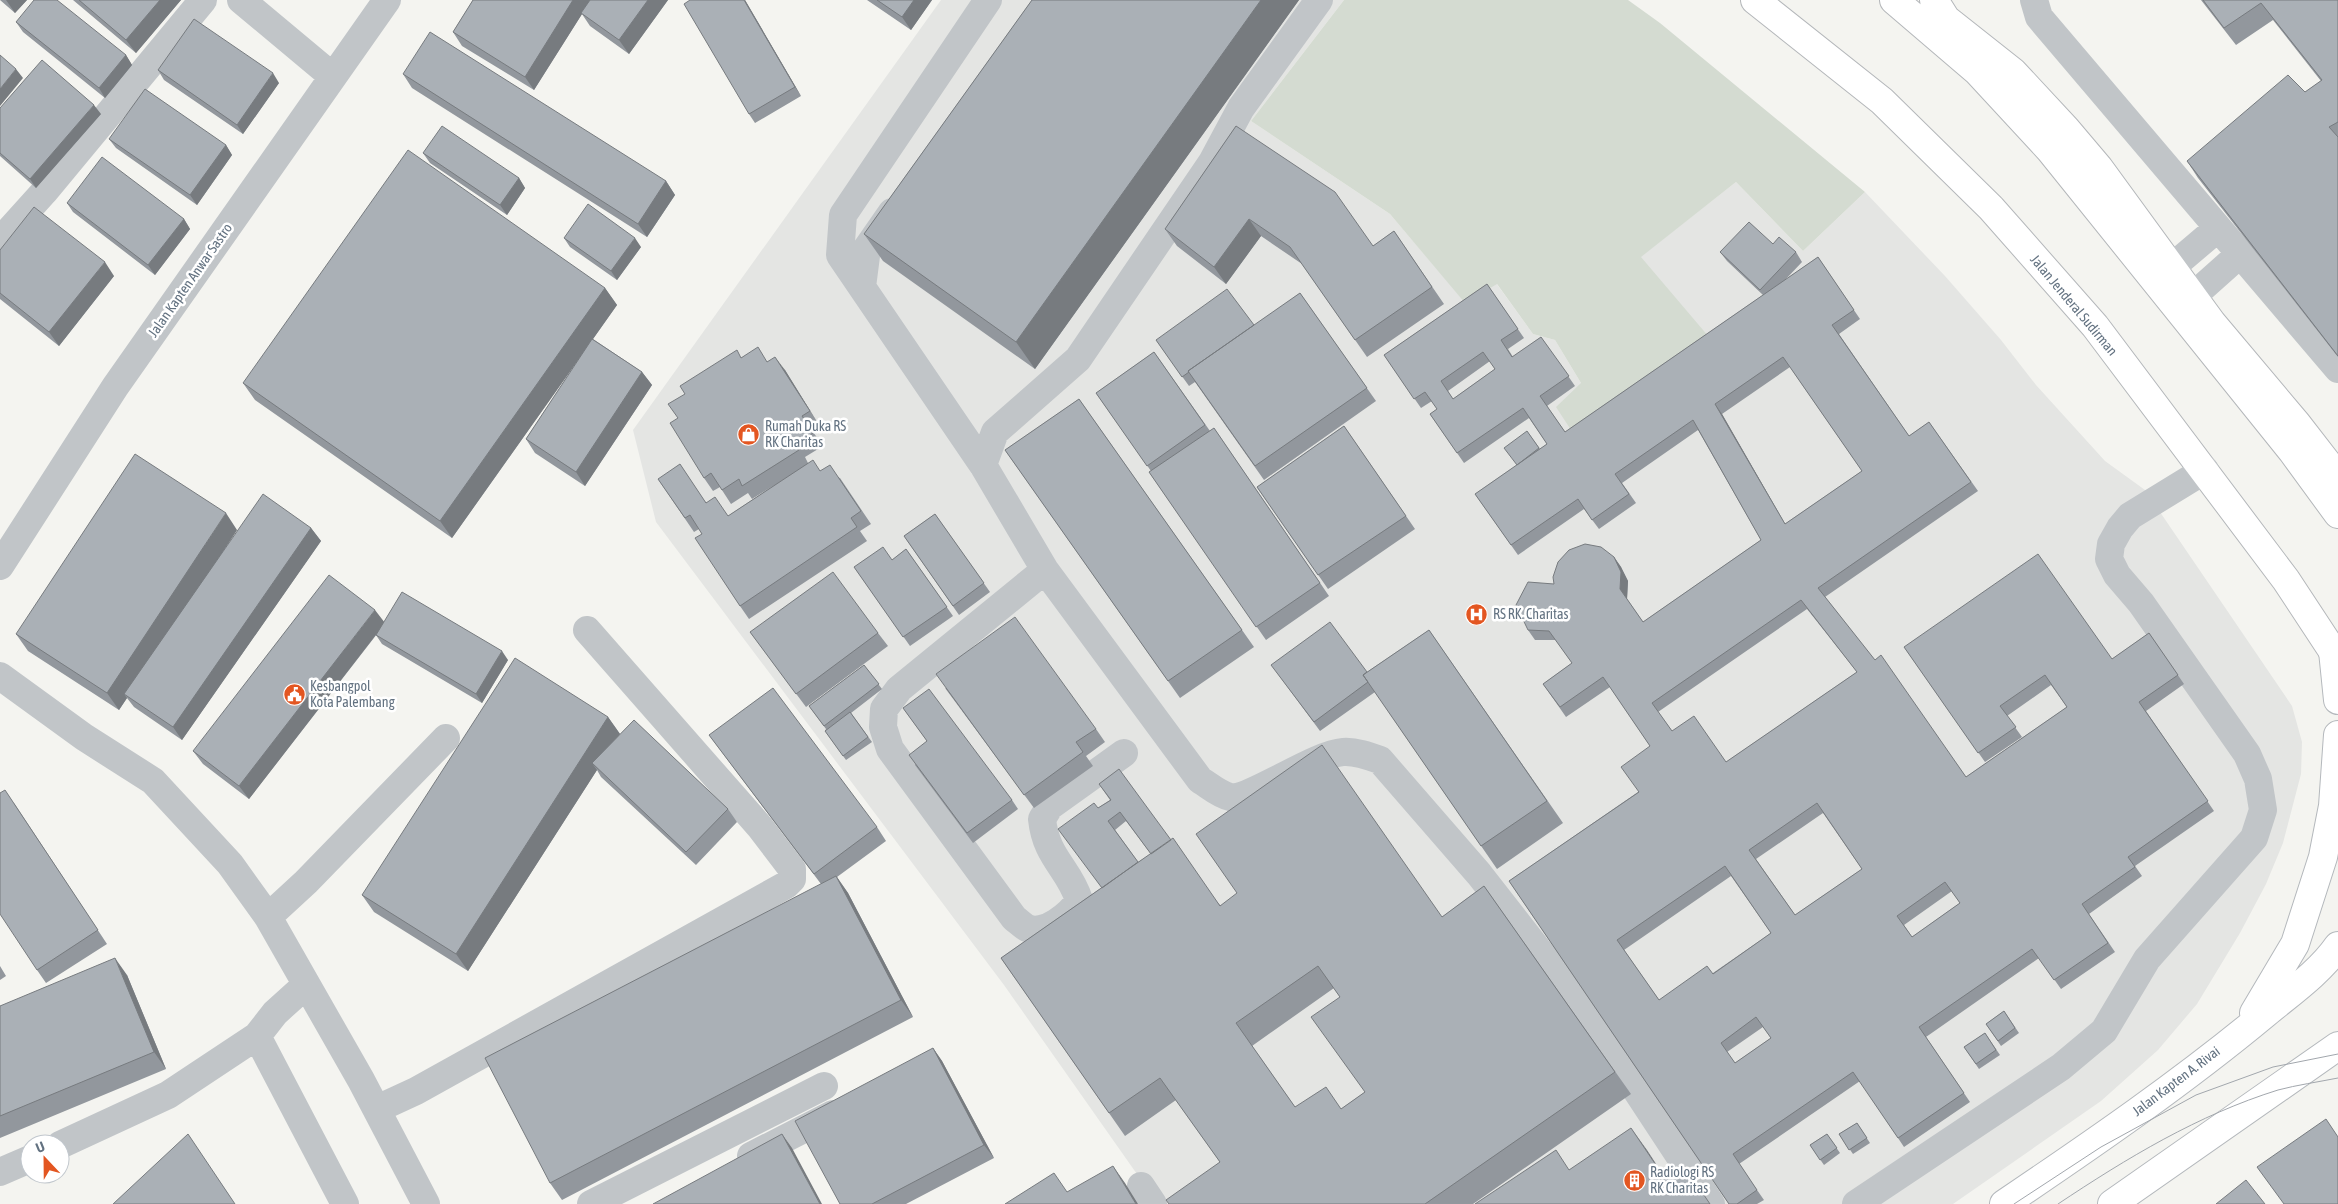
<svg xmlns="http://www.w3.org/2000/svg" width="2338" height="1204" font-family="'Asap Condensed',sans-serif">
<style>
.built{fill:#e4e5e3}
.green{fill:#d4dbd1}
.lines{fill:none;stroke-linecap:round;stroke-linejoin:round}
.major-casing{stroke:#b4b8bc;stroke-width:30}
.highway-casing{stroke:#b4b7ba;stroke-width:30}
.minor{stroke:#c1c5c8;stroke-width:28}
.major{stroke:#fff;stroke-width:28}
.highway{stroke:#fff;stroke-width:28}
.tram{stroke:#a2a7ad;stroke-width:1}
.wall{fill:#92979d;fill-rule:evenodd}
.shaded-wall{fill:#777b7f}
.building{fill:#aab0b6;stroke:#777b7f;fill-rule:evenodd}
.labels{text-anchor:middle;dominant-baseline:central;stroke-width:5;stroke-linejoin:round;paint-order:stroke}
.street-label{font-size:14px;fill:#637281;stroke:#fff}
.poi-label{font-size:14px;fill:#637281;stroke:#fff;text-anchor:start}
</style>
<rect width="100%" height="100%" fill="#f4f4f0"/>
<path class="built" d="M 941,0 L 1344,0 L 1251,121 L 1390,214 L 1465,302 L 1496,283 L 1533,334 L 1555,340 L 1581,383 L 1708,337 L 1640,257 L 1736,182 L 1803,251 L 1865,192 L 1945,276 L 2001,340 L 2036,385 L 2105,461 L 2145,490 L 2292,706 L 2302,742 L 2301,774 L 2283,843 L 2266,884 L 2240,933 L 2197,1004 L 2158,1050 L 2101,1101 L 1953,1204 L 1158,1204 L 1004,985 L 656,522 L 633,430 Z"/>
<path class="green" d="M 1344,0 L 1628,0 L 1660,23 L 1865,192 L 1803,251 L 1736,182 L 1641,257 L 1709,337 L 1573,433 L 1556,407 L 1581,383 L 1555,340 L 1533,334 L 1497,284 L 1465,303 L 1390,214 L 1251,121 Z"/>
<g class="lines">
<defs>
<path id="major" d="M 2333,651 L 2338,700
M 2254,1013 L 2295,944 L 2323,857 L 2333,806 L 2338,735
M 2004,1204 C 2093,1144 2183,1082 2266,1013 C 2290,993 2320,972 2338,946
M 2112,1204 L 2338,1046"/>
<path id="highway" d="M 1755,0 L 1882,101 L 1991,208 L 2095,326 L 2286,580 L 2338,659
M 1894,0 L 1977,71 L 2050,150 L 2292,451 L 2338,514
M 1934,0 L 1946,19 L 2013,72 L 2066,129 L 2099,168 L 2212,323 L 2297,424 L 2338,477"/>
</defs>
<use href="#major" class="major-casing"/>
<use href="#highway" class="highway-casing"/>
<path class="minor" d="M 241,0 L 332,76
M 988,0 L 843,215 L 840,255 L 983,465 L 1045,570 L 1200,780 C 1210,786 1218,794 1230,797 C 1248,801 1314,754 1343,752 C 1355,751 1369,756 1380,760 L 1479,874 L 1575,997 L 1711,1204
M 2034,0 L 2039,17 L 2338,369
M 0,241 L 44,192 L 203,0
M 2172,267 L 2218,228
M 862,287 L 867,248 L 892,212
M 2193,296 L 2240,254
M 983,465 L 995,432 L 1078,359 L 1212,162 L 1241,108 L 1319,0
M 0,566 L 115,387 L 387,0
M 1045,570 L 899,689 L 884,709 L 883,727 L 890,749 L 1014,918 C 1018,921 1023,926 1027,928 C 1044,936 1071,914 1079,900 C 1069,868 1046,858 1042,819 L 1050,806 L 1124,753
M 0,676 L 84,737 L 153,781 L 230,864 L 268,917 L 361,1080 L 426,1204
M 268,917 L 306,882 L 446,738
M 257,1036 L 345,1204
M 377,1109 L 416,1091 L 786,885 L 792,879 L 792,869 L 760,827 L 587,630
M 60,1145 L 168,1095 L 257,1036 L 275,1013 L 306,985
M 751,1156 L 833,1114
M 0,1172 L 30,1159
M 1141,1186 L 1153,1204
M 591,1204 L 824,1086
M 1856,1204 L 2061,1067 L 2104,1031 L 2147,959 L 2254,838 L 2263,810 L 2258,779 L 2247,754 L 2141,603 L 2117,575 L 2109,559 L 2111,544 L 2120,528 L 2130,516 L 2205,470"/>
<use href="#major" class="major"/>
<use href="#highway" class="highway"/>
<path class="tram" d="M 2014,1204 L 2101,1147 L 2196,1095 L 2273,1067 L 2338,1054
M 2058,1204 C 2127,1158 2198,1115 2278,1090 C 2297,1085 2318,1082 2338,1078"/>
</g>
<path class="wall" d="M 0,0 L 27,0 L 15,13 Z
M 73,0 L 181,0 L 136,53 Z
M 473,0 L 668,0 L 629,54 L 590,26 L 582,14 L 534,90 L 462,46 L 453,32 Z
M 745,0 L 801,96 L 755,123 L 749,114 Z
M 867,0 L 932,0 L 911,30 Z
M 1032,0 L 1299,0 L 1035,369 L 883,261 L 864,234 Z
M 2201,0 L 2338,0 L 2338,357 L 2198,178 L 2187,161 L 2305,92 L 2321,81 L 2273,20 L 2236,45 Z
M 16,22 L 126,55 L 132,65 L 105,98 L 23,32 Z
M 158,70 L 279,83 L 243,134 L 164,80 Z
M 403,74 L 666,181 L 675,195 L 647,237 L 412,88 Z
M 0,108 L 101,114 L 36,188 L 0,156 Z
M 1236,126 L 1373,246 L 1394,231 L 1444,304 L 1367,357 L 1302,264 L 1261,236 L 1226,284 L 1177,246 L 1165,229 Z
M 109,139 L 226,145 L 232,155 L 197,205 L 116,148 Z
M 423,153 L 519,178 L 525,188 L 507,215 L 430,163 Z
M 67,203 L 184,219 L 190,229 L 155,275 L 73,212 Z
M 564,238 L 641,247 L 617,280 L 570,247 Z
M 1773,244 L 1796,252 L 1802,262 L 1785,280 L 1818,257 L 1860,319 L 1839,334 L 1909,436 L 1929,422 L 1978,491 L 1825,597 L 1966,777 L 2067,707 L 2051,685 L 2007,716 L 2022,737 L 1985,762 L 1904,647 L 2112,659 L 2149,633 L 2184,684 L 2146,711 L 2214,811 L 2135,866 L 2142,876 L 2089,914 L 2115,952 L 2061,989 L 2039,958 L 1926,1037 L 1970,1102 L 1904,1147 L 1860,1081 L 1739,1164 L 1764,1200 L 1757,1204 L 1729,1204 L 1509,881 L 1638,792 L 1650,746 L 1610,687 L 1566,717 L 1543,684 L 1572,663 L 1556,640 L 1535,640 L 1528,630 L 1554,584 L 1614,557 L 1621,567 L 1628,581 L 1627,599 L 1643,622 L 1761,540 L 1698,430 L 1622,483 L 1636,503 L 1599,529 L 1584,509 L 1518,555 L 1475,494 L 1517,465 L 1527,431 L 1540,449 L 1547,444 L 1529,418 L 1464,463 L 1430,414 L 1437,409 L 1432,401 L 1421,408 L 1384,355 L 1487,284 L 1524,338 L 1508,349 L 1513,357 L 1541,337 L 1575,386 L 1547,406 L 1565,432 L 1763,295 L 1727,261 L 1720,252 ZM 1490,361 L 1495,369 L 1453,399 L 1448,391 ZM 1790,367 L 1862,471 L 1785,524 L 1722,414 ZM 1807,609 L 1857,672 L 1726,762 L 1672,731 L 1658,712 ZM 1823,813 L 1862,869 L 1795,915 L 1756,859 ZM 1731,876 L 1771,933 L 1713,973 L 1659,1000 L 1624,950 ZM 1952,891 L 1960,903 L 1912,937 L 1904,925 ZM 1763,1027 L 1771,1038 L 1735,1063 L 1727,1052 Z
M 0,250 L 114,276 L 59,346 L 0,299 Z
M 605,288 L 617,305 L 593,339 L 642,372 L 652,385 L 585,486 L 535,453 L 526,439 L 586,349 L 452,538 L 255,400 L 243,383 Z
M 1300,293 L 1376,401 L 1264,480 L 1195,382 L 1189,386 L 1156,340 L 1254,326 Z
M 1154,352 L 1210,431 L 1214,428 L 1329,596 L 1266,640 L 1149,472 L 1151,471 L 1096,393 Z
M 742,357 L 768,362 L 785,370 L 819,425 L 811,429 L 823,446 L 805,457 L 808,463 L 820,471 L 840,478 L 871,524 L 860,531 L 867,541 L 749,619 L 740,606 L 702,534 L 699,529 L 694,532 L 658,479 L 706,502 L 728,516 L 776,484 L 752,499 L 748,493 L 731,504 L 720,487 L 713,491 L 704,478 Z
M 1079,399 L 1254,647 L 1180,698 L 1005,450 Z
M 1344,426 L 1415,529 L 1328,589 L 1257,487 Z
M 935,514 L 990,592 L 959,615 L 904,536 Z
M 311,528 L 321,541 L 182,740 L 134,707 L 127,698 L 119,710 L 28,651 L 16,634 L 237,530 L 219,558 Z
M 906,549 L 953,616 L 910,646 L 854,567 L 892,560 Z
M 384,622 L 508,660 L 482,703 L 382,644 L 376,635 L 377,634 L 249,799 L 203,764 L 193,751 Z
M 1429,630 L 1563,823 L 1497,869 L 1375,692 L 1320,731 L 1278,674 L 1367,672 Z
M 750,632 L 878,633 L 888,646 L 806,707 Z
M 864,665 L 882,689 L 851,713 L 872,742 L 846,760 L 825,731 L 826,729 L 809,706 Z
M 945,688 L 1096,729 L 1105,742 L 1086,756 L 1093,766 L 1034,808 Z
M 903,708 L 1012,800 L 1018,809 L 973,843 L 915,765 L 927,741 Z
M 608,717 L 620,734 L 618,736 L 728,809 L 737,822 L 696,865 L 601,777 L 597,770 L 468,971 L 374,912 L 362,895 Z
M 709,735 L 877,827 L 886,841 L 837,877 L 848,893 L 913,1017 L 562,1200 L 550,1183 L 821,884 Z
M 1099,784 L 1220,905 L 1442,917 L 1484,886 L 1631,1094 L 1473,1204 L 1169,1204 L 1220,1162 L 1176,1100 L 1125,1136 L 1001,958 L 1101,888 L 1098,808 L 1110,800 ZM 1126,821 L 1151,854 L 1138,862 L 1115,830 ZM 1334,988 L 1340,997 L 1365,1092 L 1341,1109 L 1295,1107 L 1252,1046 Z
M 14,803 L 107,944 L 46,983 L 37,970 Z
M 0,966 L 6,976 L 0,980 Z
M 127,975 L 166,1069 L 0,1138 L 0,1006 Z
M 2004,1011 L 2019,1033 L 2001,1046 L 1986,1024 Z
M 1985,1033 L 2000,1055 L 1979,1069 L 1964,1047 Z
M 933,1048 L 942,1061 L 994,1158 L 906,1204 L 840,1204 Z
M 1857,1123 L 1870,1143 L 1853,1154 L 1839,1134 Z
M 1827,1134 L 1840,1153 L 1824,1165 L 1810,1145 Z"/>
<path class="shaded-wall" d="M 6,0 L 27,0 L 15,13 Z
M 160,0 L 181,0 L 136,53 L 126,40 Z
M 573,0 L 591,0 L 581,13 L 582,14 L 534,90 L 525,77 Z
M 648,0 L 668,0 L 629,54 L 619,40 Z
M 744,0 L 745,0 L 801,96 L 795,87 Z
M 914,0 L 932,0 L 911,30 L 902,17 Z
M 1261,0 L 1299,0 L 1035,369 L 1016,342 Z
M 126,55 L 132,65 L 105,98 L 99,88 Z
M 16,69 L 23,78 L 0,106 L 0,89 Z
M 273,73 L 279,83 L 243,134 L 237,125 Z
M 94,105 L 101,114 L 36,188 L 30,179 Z
M 226,145 L 232,155 L 197,205 L 190,195 Z
M 519,178 L 525,188 L 507,215 L 500,205 Z
M 666,181 L 675,195 L 647,237 L 638,224 Z
M 184,219 L 190,229 L 155,275 L 148,265 Z
M 1249,219 L 1261,236 L 1226,284 L 1214,267 Z
M 635,238 L 641,247 L 617,280 L 611,271 Z
M 105,262 L 114,276 L 59,346 L 49,332 Z
M 605,288 L 617,305 L 452,538 L 440,521 Z
M 775,357 L 785,370 L 819,425 L 810,411 Z
M 642,372 L 652,385 L 585,486 L 576,472 Z
M 1715,404 L 1722,414 L 1791,534 L 1785,524 Z
M 226,513 L 237,530 L 128,696 L 124,694 L 127,698 L 119,710 L 107,693 Z
M 311,528 L 321,541 L 182,740 L 173,727 Z
M 1614,557 L 1621,567 L 1628,581 L 1627,599 L 1620,589 Z
M 375,610 L 385,623 L 249,799 L 239,786 Z
M 502,651 L 508,660 L 482,703 L 476,694 Z
M 608,717 L 620,734 L 598,769 L 592,763 L 597,770 L 468,971 L 456,954 Z
M 836,876 L 848,893 L 913,1017 L 901,1000 Z
M 115,958 L 127,975 L 166,1069 L 154,1052 Z
M 933,1048 L 942,1061 L 994,1158 L 984,1145 Z
M 1631,1128 L 1647,1150 L 1679,1199 L 1664,1177 Z
M 782,1134 L 792,1148 L 822,1204 L 820,1204 Z
M 1113,1166 L 1125,1183 L 1138,1204 L 1136,1204 Z"/>
<path class="building" d="M 34,0 L 57,0 L 126,55 L 99,88 L 16,22 Z
M 79,0 L 160,0 L 126,40 Z
M 473,0 L 573,0 L 525,77 L 453,32 Z
M 590,0 L 648,0 L 619,40 L 581,13 Z
M 690,0 L 744,0 L 795,87 L 749,114 L 684,4 Z
M 877,0 L 914,0 L 902,17 Z
M 1032,0 L 1261,0 L 1016,342 L 864,234 Z
M 2203,0 L 2338,0 L 2338,122 L 2329,127 L 2338,137 L 2338,356 L 2187,161 L 2288,75 L 2305,92 L 2322,80 L 2261,3 L 2224,28 Z
M 194,19 L 273,73 L 237,125 L 158,70 Z
M 430,32 L 666,181 L 638,224 L 403,74 Z
M 0,55 L 16,69 L 0,89 Z
M 42,60 L 94,105 L 30,179 L 0,153 L 0,108 Z
M 145,89 L 226,145 L 190,195 L 109,139 Z
M 442,126 L 519,178 L 500,205 L 423,153 Z
M 1236,126 L 1335,192 L 1373,246 L 1394,231 L 1432,287 L 1355,340 L 1290,247 L 1249,219 L 1214,267 L 1165,229 Z
M 408,150 L 605,288 L 440,521 L 243,383 Z
M 102,157 L 184,219 L 148,265 L 67,203 Z
M 588,204 L 635,238 L 611,271 L 564,238 Z
M 34,207 L 105,262 L 49,332 L 0,293 L 0,250 Z
M 1749,222 L 1773,244 L 1779,237 L 1796,252 L 1760,290 L 1720,252 Z
M 1818,257 L 1854,310 L 1832,325 L 1909,436 L 1929,422 L 1971,482 L 1818,588 L 1875,660 L 1881,655 L 1966,777 L 2067,707 L 2045,675 L 2000,706 L 2016,727 L 1978,753 L 1904,647 L 2038,554 L 2112,659 L 2149,633 L 2178,675 L 2139,702 L 2208,801 L 2128,857 L 2135,867 L 2082,904 L 2108,943 L 2054,980 L 2032,949 L 1919,1027 L 1964,1093 L 1898,1138 L 1853,1072 L 1733,1154 L 1757,1190 L 1737,1204 L 1729,1204 L 1509,881 L 1639,792 L 1621,767 L 1650,746 L 1603,677 L 1560,707 L 1543,684 L 1572,663 L 1549,631 L 1528,630 L 1516,605 L 1528,582 L 1554,584 L 1553,577 L 1558,562 L 1569,550 L 1585,544 L 1601,547 L 1614,557 L 1621,572 L 1620,589 L 1643,622 L 1761,540 L 1693,420 L 1615,474 L 1629,494 L 1592,520 L 1578,499 L 1511,545 L 1475,494 L 1547,444 L 1523,408 L 1457,453 L 1430,414 L 1437,409 L 1425,392 L 1414,399 L 1384,355 L 1487,284 L 1518,329 L 1501,340 L 1512,357 L 1541,337 L 1569,376 L 1540,396 L 1565,432 ZM 1483,352 L 1495,369 L 1453,399 L 1441,381 ZM 1783,357 L 1862,471 L 1785,524 L 1715,404 ZM 1801,600 L 1857,672 L 1726,762 L 1694,716 L 1672,731 L 1652,703 ZM 1817,803 L 1862,869 L 1795,915 L 1749,850 ZM 1725,866 L 1771,933 L 1713,974 L 1707,966 L 1659,1000 L 1617,940 ZM 1945,882 L 1960,903 L 1912,937 L 1897,916 ZM 1756,1017 L 1771,1038 L 1735,1063 L 1721,1043 Z
M 1227,289 L 1254,325 L 1188,371 L 1189,372 L 1182,377 L 1156,340 Z
M 1300,293 L 1367,388 L 1255,466 L 1188,371 Z
M 592,339 L 642,372 L 576,472 L 526,439 Z
M 758,347 L 767,362 L 775,357 L 810,411 L 802,416 L 813,433 L 795,444 L 799,450 L 742,486 L 739,479 L 722,490 L 711,473 L 704,478 L 670,423 L 678,418 L 668,404 L 685,394 L 680,386 L 737,350 L 741,358 Z
M 1154,352 L 1205,425 L 1147,466 L 1096,393 Z
M 1079,399 L 1242,630 L 1168,681 L 1005,450 Z
M 1344,426 L 1406,516 L 1318,575 L 1257,487 Z
M 1214,428 L 1320,583 L 1256,627 L 1149,472 Z
M 1527,431 L 1539,448 L 1517,465 L 1504,448 Z
M 135,454 L 226,513 L 107,693 L 16,634 Z
M 813,460 L 820,471 L 830,465 L 861,511 L 851,518 L 857,527 L 740,606 L 695,538 L 702,534 L 690,515 L 685,518 L 658,479 L 680,464 L 706,503 L 715,497 L 728,516 Z
M 263,494 L 311,528 L 173,727 L 124,694 Z
M 935,514 L 984,583 L 953,606 L 904,536 Z
M 883,547 L 892,560 L 906,549 L 947,607 L 903,637 L 854,567 Z
M 833,572 L 878,633 L 796,694 L 750,632 Z
M 329,575 L 375,610 L 239,786 L 193,751 Z
M 402,592 L 502,651 L 476,694 L 376,635 Z
M 1015,617 L 1096,729 L 1076,742 L 1083,752 L 1024,795 L 936,674 Z
M 1330,622 L 1367,672 L 1363,675 L 1368,682 L 1314,722 L 1271,665 Z
M 1429,630 L 1547,801 L 1481,846 L 1363,675 Z
M 515,658 L 608,717 L 456,954 L 362,895 Z
M 864,665 L 879,684 L 824,726 L 809,706 Z
M 773,688 L 877,827 L 814,874 L 709,735 Z
M 929,689 L 1012,800 L 967,833 L 909,755 L 927,741 L 903,708 Z
M 850,712 L 868,737 L 843,756 L 825,731 Z
M 634,720 L 728,809 L 686,852 L 592,763 Z
M 1322,745 L 1442,917 L 1484,886 L 1615,1072 L 1425,1204 L 1169,1204 L 1166,1200 L 1220,1162 L 1160,1078 L 1109,1113 L 1001,958 L 1173,838 L 1220,906 L 1237,893 L 1196,834 ZM 1318,966 L 1340,997 L 1311,1017 L 1365,1092 L 1341,1109 L 1326,1087 L 1295,1107 L 1236,1023 Z
M 1119,769 L 1171,840 L 1151,854 L 1120,812 L 1108,821 L 1138,862 L 1102,888 L 1058,829 L 1094,803 L 1098,808 L 1111,800 L 1099,784 Z
M 5,790 L 98,930 L 37,970 L 0,914 L 0,793 Z
M 836,876 L 901,1000 L 550,1183 L 485,1058 Z
M 115,958 L 154,1052 L 0,1116 L 0,1006 Z
M 2004,1011 L 2015,1028 L 1998,1041 L 1986,1024 Z
M 1985,1033 L 1996,1050 L 1976,1064 L 1964,1047 Z
M 933,1048 L 984,1145 L 872,1204 L 840,1204 L 795,1121 Z
M 2326,1119 L 2338,1137 L 2338,1204 L 2284,1204 L 2257,1167 Z
M 1857,1123 L 1867,1138 L 1849,1150 L 1839,1134 Z
M 1631,1128 L 1664,1177 L 1683,1164 L 1710,1204 L 1475,1204 L 1556,1150 L 1569,1170 Z
M 188,1134 L 235,1204 L 113,1204 Z
M 782,1134 L 820,1204 L 653,1204 Z
M 1827,1134 L 1837,1148 L 1820,1160 L 1810,1145 Z
M 1113,1166 L 1136,1204 L 1005,1204 L 1054,1173 L 1067,1192 Z
M 2246,1180 L 2265,1204 L 2216,1204 Z"/>
<defs>
<symbol id="shop-disc" viewBox="-11 -11 22 22"><circle r="9.5" fill="#e35621" stroke="#fff"/><path d="M-5-2.5h2.3a2.7 3.5 0 0 1 5.4 0H5L5.5 6h-11ZM-1.5-2.5h3a1.5 2.3 0 0 0-3 0Z" fill="#fff"/></symbol>
<symbol id="hospital-disc" viewBox="-11 -11 22 22"><circle r="9.5" fill="#e35621" stroke="#fff"/><path d="M-5-5h3v3.5h4V-5h3V5h-3V1.5h-4V5h-3Z" fill="#fff"/></symbol>
<symbol id="civic-disc" viewBox="-11 -11 22 22"><circle r="9.5" fill="#e35621" stroke="#fff"/><path d="M-.6-6.5H3V-4.5H.6V-3L4-1V1h2V6H-6V1h2V-1L-.6-3ZM-1.2 2.5V6h2.4V2.5Z" fill="#fff"/></symbol>
<symbol id="building-disc" viewBox="-11 -11 22 22"><circle r="9.5" fill="#e35621" stroke="#fff"/><path d="M-4-6H4V6H1V3H-1V6H-4ZM-2.5-4.3h1.7v1.8h-1.7ZM.8-4.3h1.7v1.8H.8ZM-2.5-1h1.7V.8h-1.7ZM.8-1h1.7V.8H.8Z" fill="#fff"/></symbol>
</defs>
<g fill-rule="evenodd">
<use href="#shop-disc" x="736" y="422" width="25" height="25"/>
<use href="#hospital-disc" x="1464" y="602" width="25" height="25"/>
<use href="#civic-disc" x="282" y="682" width="25" height="25"/>
<use href="#building-disc" x="1622" y="1168" width="25" height="25"/>
</g>
<g class="labels">
<g class="street-label">
<text transform="translate(190 280) rotate(-55)">Jalan Kapten Anwar Sastro</text>
<text transform="translate(2074 305) rotate(50)">Jalan Jenderal Sudirman</text>
<text transform="translate(2176 1081) rotate(-37)">Jalan Kapten A. Rivai</text>
</g>
<g class="poi-label">
<text x="765" y="426">Rumah Duka RS<tspan x="765" dy="16">RK Charitas</tspan></text>
<text x="1493" y="614">RS RK. Charitas</text>
<text x="310" y="686">Kesbangpol<tspan x="310" dy="16">Kota Palembang</tspan></text>
<text x="1650" y="1172">Radiologi RS<tspan x="1650" dy="16">RK Charitas</tspan></text>
</g>
</g>
<g transform="translate(45 1159) rotate(338)"><circle r="24" fill="#ffffff" stroke="#c1c7cd"/>
<path d="M0-4L9 19L0 12L-9 19Z" fill="#e35621"/>
<text y="-8" font-size="14" font-weight="bold" text-anchor="middle" fill="#637281">U</text>
</g>
</svg>
